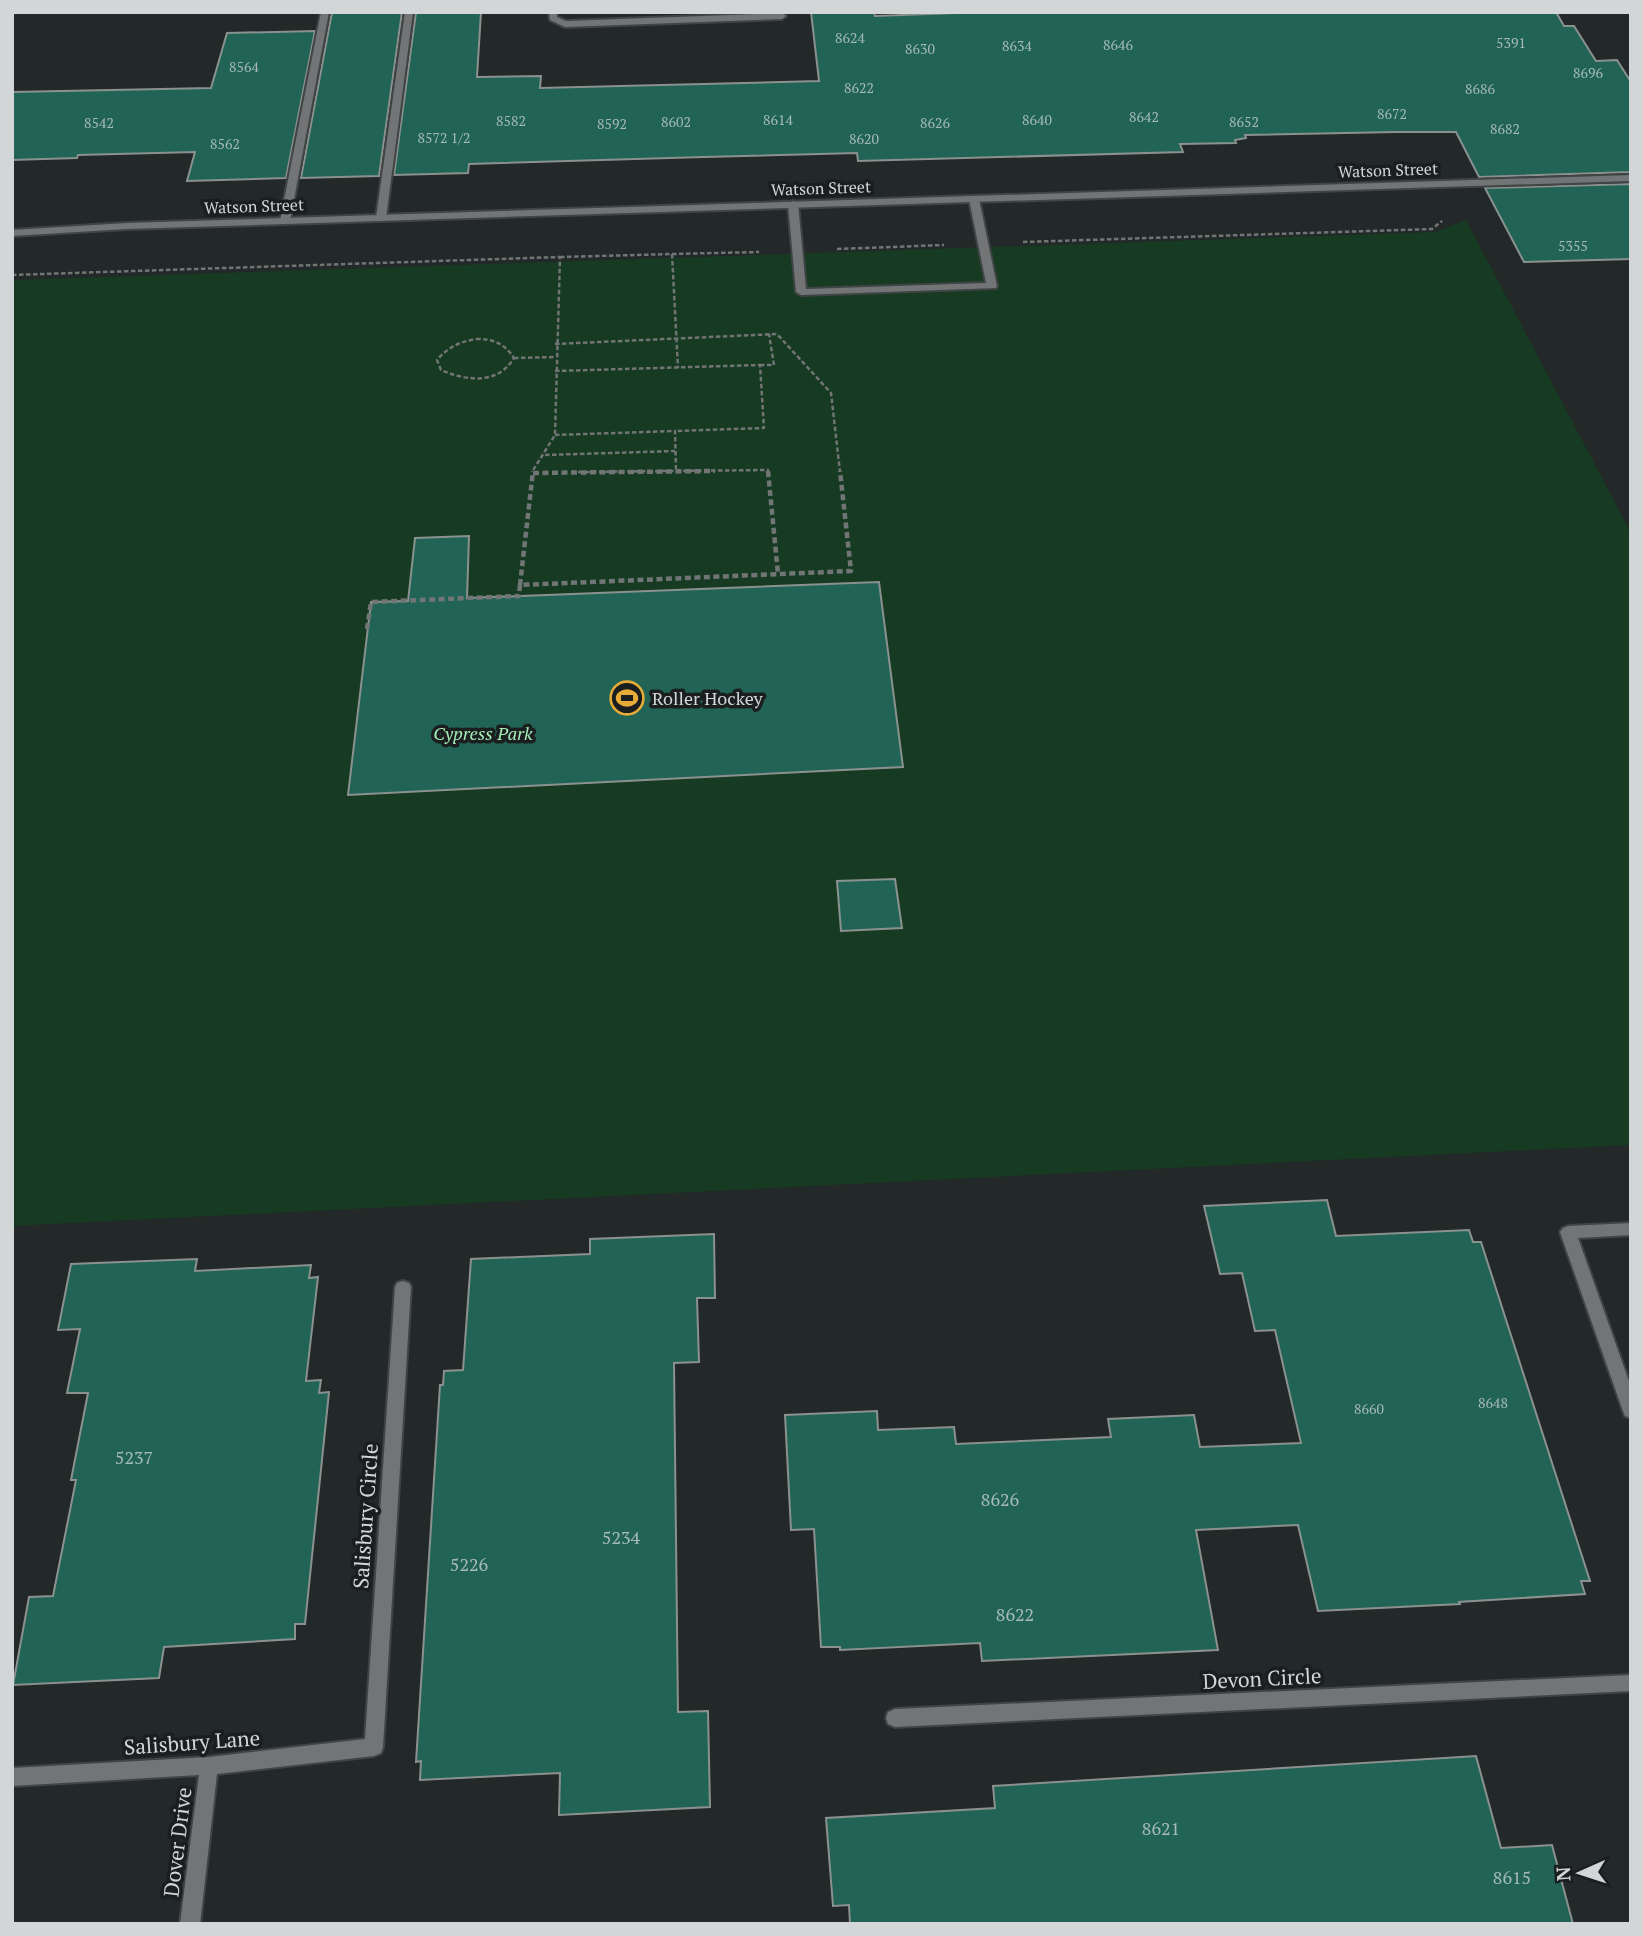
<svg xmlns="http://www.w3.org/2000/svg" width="1643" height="1936" font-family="'PT Serif',serif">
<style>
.green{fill:#173a22}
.building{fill:#216455;stroke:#8b918f;stroke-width:2}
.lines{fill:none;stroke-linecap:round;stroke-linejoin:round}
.service-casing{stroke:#3f4444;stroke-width:4}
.minor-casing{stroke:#3f4444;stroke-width:4}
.path-far1{stroke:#717575;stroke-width:2.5;stroke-dasharray:4.5 2.5;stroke-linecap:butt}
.path{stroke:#717575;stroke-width:4.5;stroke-dasharray:6 3.5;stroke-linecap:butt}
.service{fill:#727475;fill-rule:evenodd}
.minor{fill:#727475;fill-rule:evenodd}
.labels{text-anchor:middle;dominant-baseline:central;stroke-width:7;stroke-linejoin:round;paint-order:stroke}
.number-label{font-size:14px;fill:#a6bab6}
.far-street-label{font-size:16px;fill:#d3d6d6;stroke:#1a1e1f}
.poi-label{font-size:18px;fill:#d3d6d6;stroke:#1a1e1f;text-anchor:start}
.park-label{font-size:18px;font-style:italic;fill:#a5ebb6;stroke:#1a1e1f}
.near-number-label{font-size:18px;fill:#a6bab6}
.near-street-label{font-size:21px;fill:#d3d6d6;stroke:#1a1e1f}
</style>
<rect width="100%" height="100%" fill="#232828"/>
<path class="green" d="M 1466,220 L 1631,533 L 1631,1145 L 12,1226 L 12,280 L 1436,232 Z"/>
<path class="building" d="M 332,12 L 402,12 L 379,176 L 301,178 Z
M 416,12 L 481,12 L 477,77 L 541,76 L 540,88 L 819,81 L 811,12 L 874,12 L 875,16 L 984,12 L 1556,12 L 1564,26 L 1574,26 L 1596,61 L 1617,60 L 1631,82 L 1631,172 L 1479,177 L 1456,132 L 1396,132 L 1245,135 L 1246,138 L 1235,140 L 1236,143 L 1180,144 L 1183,152 L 858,161 L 857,153 L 704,157 L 469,164 L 468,173 L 394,175 Z
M 315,31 L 286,178 L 187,181 L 195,152 L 78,155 L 77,158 L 12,160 L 12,92 L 211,88 L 227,33 Z
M 1631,184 L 1631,259 L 1524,262 L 1485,188 Z
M 469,536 L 467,598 L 879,582 L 903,767 L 348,795 L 371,602 L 408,601 L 415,538 Z
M 895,879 L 902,928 L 841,931 L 837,881 Z
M 1327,1200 L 1336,1236 L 1469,1230 L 1473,1242 L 1481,1242 L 1590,1581 L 1581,1581 L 1585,1594 L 1459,1602 L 1460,1604 L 1318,1611 L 1298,1525 L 1196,1530 L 1218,1650 L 982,1661 L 980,1643 L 840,1650 L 840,1647 L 821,1647 L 814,1529 L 791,1530 L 785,1415 L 877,1411 L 878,1430 L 954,1427 L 956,1444 L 1111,1437 L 1108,1419 L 1194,1415 L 1200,1447 L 1301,1443 L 1275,1330 L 1255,1331 L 1242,1273 L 1220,1274 L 1204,1206 Z
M 714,1234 L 715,1298 L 697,1298 L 699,1362 L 674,1363 L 678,1712 L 708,1711 L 710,1807 L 559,1815 L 560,1773 L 420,1780 L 421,1761 L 416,1762 L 440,1385 L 443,1385 L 444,1371 L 463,1370 L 471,1259 L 590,1254 L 590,1239 Z
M 197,1259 L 195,1271 L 311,1265 L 309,1278 L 318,1277 L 306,1381 L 321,1380 L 319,1393 L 329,1392 L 305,1624 L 295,1624 L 295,1639 L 164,1647 L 159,1678 L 13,1685 L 29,1597 L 53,1596 L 76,1480 L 71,1480 L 88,1393 L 67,1393 L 80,1329 L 58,1330 L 71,1264 Z
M 1476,1756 L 1501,1848 L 1552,1845 L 1573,1924 L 850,1924 L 849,1905 L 833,1906 L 826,1818 L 995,1808 L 993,1786 Z"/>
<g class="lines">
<defs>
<path id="service" d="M 321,12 L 329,12 L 290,221 L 285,224 L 280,221 Z
M 405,12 L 413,12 L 386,218 L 381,221 L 376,218 Z
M 549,12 L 557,12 L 557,17 L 566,21 L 782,13 L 786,16 L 782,19 L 565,27 L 550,20 Z
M 974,196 L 979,199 L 997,286 L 996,288 L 801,295 L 796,292 L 788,204 L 793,201 L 798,204 L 806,289 L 986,283 L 969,199 Z
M 403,1281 L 409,1283 L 411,1287 L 383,1747 L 381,1753 L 374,1756 L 217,1774 L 200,1924 L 180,1924 L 199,1775 L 12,1786 L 12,1768 L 209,1757 L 365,1739 L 395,1287 L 397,1283 Z
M 1631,1675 L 1631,1691 L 895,1727 L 888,1724 L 886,1718 L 888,1712 L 895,1709 Z"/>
<path id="minor" d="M 1631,175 L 1631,181 L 127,229 L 12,236 L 12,230 L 127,223 Z
M 1631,1223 L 1631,1235 L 1578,1238 L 1631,1387 L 1631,1418 L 1625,1416 L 1623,1411 L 1560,1232 L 1563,1228 L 1568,1226 Z"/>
</defs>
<use href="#service" class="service-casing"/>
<use href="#minor" class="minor-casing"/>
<path class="path-far1" d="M 1023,242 L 1432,229 L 1442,221
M 837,249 L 944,245
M 672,254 L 759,252
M 560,257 L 672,254 L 678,368
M 12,275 L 560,257 L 555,435 L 532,472
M 476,339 C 493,339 504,343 514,358 C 498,385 466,381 441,370 L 437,360 C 448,347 459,342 476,339 Z
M 555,344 L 777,334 L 831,393 L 840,472
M 514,358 L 556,357
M 760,365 L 774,365 L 769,334
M 555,371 L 760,365 L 764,428 L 675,431
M 555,435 L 675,431 L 676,471
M 545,455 L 675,451
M 578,472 L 768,470 L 768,472"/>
<path class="path" d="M 768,471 L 778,574
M 533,473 L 715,471
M 520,585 L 533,471
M 367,629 L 371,602 L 519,596 L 520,585 L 851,571 L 840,471"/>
<use href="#service" class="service"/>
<use href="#minor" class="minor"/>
</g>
<defs>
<symbol id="stadium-ring" viewBox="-11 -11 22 22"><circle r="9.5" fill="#1a1e1f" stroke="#e7ac37" stroke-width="1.5"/><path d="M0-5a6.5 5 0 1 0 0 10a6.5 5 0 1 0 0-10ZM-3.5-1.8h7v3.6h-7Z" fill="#e7ac37"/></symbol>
</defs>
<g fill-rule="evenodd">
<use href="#stadium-ring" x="608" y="679" width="38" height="38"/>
</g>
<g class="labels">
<g class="number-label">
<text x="850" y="37">8624</text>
<text x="1511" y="42">5391</text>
<text x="1118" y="44">8646</text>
<text x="1017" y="45">8634</text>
<text x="920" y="48">8630</text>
<text x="244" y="66">8564</text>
<text x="1588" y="72">8696</text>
<text x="859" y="87">8622</text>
<text x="1480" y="88">8686</text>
<text x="1392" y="113">8672</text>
<text x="1144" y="116">8642</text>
<text x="778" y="119">8614</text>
<text x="1037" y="119">8640</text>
<text x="511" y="120">8582</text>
<text x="676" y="121">8602</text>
<text x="1244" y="121">8652</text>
<text x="99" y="122">8542</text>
<text x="935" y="122">8626</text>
<text x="612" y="123">8592</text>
<text x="1505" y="128">8682</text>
<text x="444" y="137">8572 1/2</text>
<text x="864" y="138">8620</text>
<text x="225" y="143">8562</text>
<text x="1573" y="245">5355</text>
<text x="1493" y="1402">8648</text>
<text x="1369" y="1408">8660</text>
</g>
<g class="far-street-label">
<text transform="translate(1388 170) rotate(-2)">Watson Street</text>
<text transform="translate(821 188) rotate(-2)">Watson Street</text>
<text transform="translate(254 206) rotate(-2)">Watson Street</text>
</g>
<g class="poi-label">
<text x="652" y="698">Roller Hockey</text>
</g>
<g class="park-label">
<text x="483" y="733">Cypress Park</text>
</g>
<g class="near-number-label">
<text x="134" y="1457">5237</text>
<text x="1000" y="1499">8626</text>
<text x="621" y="1537">5234</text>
<text x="469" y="1564">5226</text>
<text x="1015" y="1614">8622</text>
<text x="1161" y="1828">8621</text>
<text x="1512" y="1877">8615</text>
</g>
<g class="near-street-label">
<text transform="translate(365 1516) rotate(-86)">Salisbury Circle</text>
<text transform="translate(1262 1678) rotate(-3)">Devon Circle</text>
<text transform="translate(192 1742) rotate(-4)">Salisbury Lane</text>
<text transform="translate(177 1842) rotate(-83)">Dover Drive</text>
</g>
</g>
<rect width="1643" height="1936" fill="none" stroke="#d3d6d6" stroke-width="28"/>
<g transform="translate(1580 1873) rotate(267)" stroke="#1a1e1f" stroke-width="5" paint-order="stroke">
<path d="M0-5L12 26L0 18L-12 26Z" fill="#d3d6d6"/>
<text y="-10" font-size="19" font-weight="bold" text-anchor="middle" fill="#d3d6d6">N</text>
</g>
</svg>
